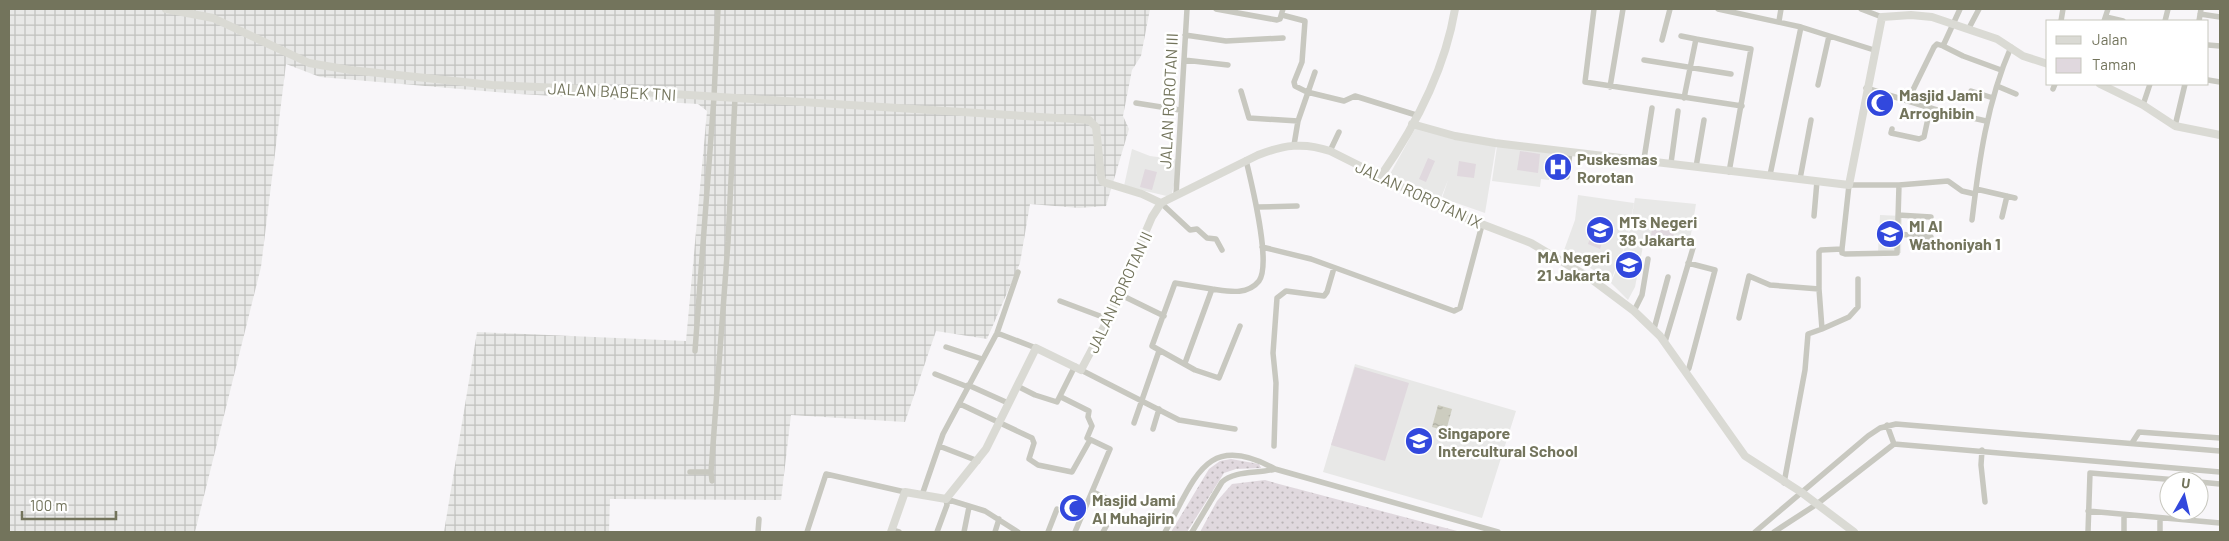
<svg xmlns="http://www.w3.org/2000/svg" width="2229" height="541" font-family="Barlow,sans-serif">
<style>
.built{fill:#e8e8e7}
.industrial{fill:url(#industrial-grid)}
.grass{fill:url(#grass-dots)}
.park{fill:#e0d8de}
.water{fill:url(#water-ripples)}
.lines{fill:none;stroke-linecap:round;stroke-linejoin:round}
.street{stroke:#c8c8c0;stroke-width:5.5}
.secondary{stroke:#dadad4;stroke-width:8}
.labels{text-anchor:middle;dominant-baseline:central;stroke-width:5;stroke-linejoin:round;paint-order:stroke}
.street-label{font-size:16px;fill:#73745c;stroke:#fff}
.poi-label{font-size:16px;font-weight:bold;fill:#73745c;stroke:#fff;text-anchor:start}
</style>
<defs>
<pattern id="industrial-grid" width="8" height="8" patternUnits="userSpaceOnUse" patternTransform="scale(1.25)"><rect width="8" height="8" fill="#e8e8e7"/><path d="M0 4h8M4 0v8" fill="none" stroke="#c0c1be"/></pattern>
<pattern id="grass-dots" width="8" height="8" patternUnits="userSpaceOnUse" patternTransform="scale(1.25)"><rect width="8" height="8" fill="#e0d8de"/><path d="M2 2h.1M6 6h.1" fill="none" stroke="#bab4b7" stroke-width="1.8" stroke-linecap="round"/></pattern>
<pattern id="water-ripples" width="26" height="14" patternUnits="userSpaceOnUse" patternTransform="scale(1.25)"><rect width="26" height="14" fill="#cdcdc0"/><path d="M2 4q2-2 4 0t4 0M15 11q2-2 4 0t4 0" fill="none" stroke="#abab9f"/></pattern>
</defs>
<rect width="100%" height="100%" fill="#f8f6f9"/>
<path class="built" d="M 1416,127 L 1496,146 L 1485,213 L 1442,198 L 1448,180 L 1441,198 L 1390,174 Z
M 1497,146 L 1553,153 L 1549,180 L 1541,179 L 1540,187 L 1492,181 Z
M 1132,149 L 1150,156 L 1180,160 L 1171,197 L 1124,186 Z
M 1578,195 L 1634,203 L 1627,240 L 1610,283 L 1592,269 L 1563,253 L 1575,220 Z
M 1635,198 L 1696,204 L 1689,246 L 1644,241 L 1635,287 L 1628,300 L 1611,283 L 1628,239 Z
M 1880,215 L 1902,216 L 1901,253 L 1878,252 Z
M 1355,364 L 1516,411 L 1482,518 L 1323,472 Z"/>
<path class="industrial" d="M 9,9 L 1150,9 L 1141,56 L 1132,70 L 1123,116 L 1129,129 L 1106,206 L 1079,208 L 1030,204 L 1020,263 L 987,339 L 936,331 L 905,422 L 791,415 L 781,500 L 610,499 L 609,532 L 444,532 L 477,332 L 686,341 L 707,111 L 698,104 L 519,94 L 320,77 L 286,64 L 261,267 L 195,532 L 9,532 Z"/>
<path class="grass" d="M 1231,459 L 1259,464 L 1261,468 L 1236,469 L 1224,473 L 1187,532 L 1171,532 L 1209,469 L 1220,461 Z
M 1265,480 L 1279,484 L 1461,532 L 1200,532 L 1217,501 L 1232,484 Z"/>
<path class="park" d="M 1520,151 L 1540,154 L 1538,173 L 1517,170 Z
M 1428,158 L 1435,161 L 1426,182 L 1419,179 Z
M 1459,161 L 1476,164 L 1474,178 L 1457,176 Z
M 1145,169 L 1157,172 L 1152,190 L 1140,187 Z
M 1653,221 L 1675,224 L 1673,239 L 1651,236 Z
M 1595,224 L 1607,228 L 1600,249 L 1588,244 Z
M 1886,228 L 1896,228 L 1896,241 L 1886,241 Z
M 1355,367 L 1409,383 L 1385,461 L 1331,445 Z"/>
<path class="water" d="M 1438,405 L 1452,409 L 1446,431 L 1432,427 Z"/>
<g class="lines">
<path class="street" d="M 1216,9 L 1277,20 L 1280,19 L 1283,9
M 1594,9 L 1585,82 L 1742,106
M 1718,9 L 1801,27 L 1874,50
M 1861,9 L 1882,17
M 2200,14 L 2220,17
M 1282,15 L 1305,21 L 1302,62 L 1294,82 L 1295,86 L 1307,92 L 1344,101 L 1355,96 L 1416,115
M 2106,17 L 2123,21
M 1779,21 L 1781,9
M 2061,21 L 2063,9
M 2104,21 L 2108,9
M 2165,21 L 2168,9
M 2199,21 L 2201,9
M 1969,28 L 1979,9
M 1185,35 L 1226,41 L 1283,38
M 1681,36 L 1696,39
M 1662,40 L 1670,9
M 2208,45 L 2220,46
M 1943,46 L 1963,56 L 2001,70
M 1184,60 L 1228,65
M 1644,60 L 1731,74
M 2208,80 L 2220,82
M 1818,85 L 1829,36
M 1997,86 L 2016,94
M 1610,87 L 1623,9
M 1866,88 L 1937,110
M 2053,89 L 2055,84
M 1241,91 L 1249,118 L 1298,121
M 1971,91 L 1993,98
M 1684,98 L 1696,39 L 1751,49 L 1729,172
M 1908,100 L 1934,47 L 1937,44 L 1943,46 L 1960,9
M 1136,103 L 1180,110
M 2143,105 L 2150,84
M 1964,116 L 1986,121
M 2175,126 L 2185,84
M 1892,129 L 1891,133 L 1919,139 L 1924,137 L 1930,109
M 1294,145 L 1298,121 L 1315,72
M 1330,151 L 1339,132
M 1644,159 L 1652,108
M 1671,163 L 1678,111
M 1696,167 L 1704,120
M 1770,175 L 1801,27
M 1567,177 L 1570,152
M 1800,179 L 1811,120
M 1976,189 L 2015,198
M 1176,195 L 1187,9
M 1161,203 L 1190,230 L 1197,229 L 1207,238 L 1216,239 L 1222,250
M 1258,207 L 1297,206
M 1898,215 L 1931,217
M 1814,216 L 1817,181
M 2002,217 L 2007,196
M 1972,220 C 1979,161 1987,102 2011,47
M 1898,234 L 1931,237
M 1262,247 L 1311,259 L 1454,311 L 1460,308 L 1482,225
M 1842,249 L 1842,253 L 1845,254 L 1897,253 L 1899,185
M 1212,289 L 1175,283 L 1152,346 L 1195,370 L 1219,378 L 1240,326
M 1119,294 L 1164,316
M 1060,301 L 1108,319
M 1634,311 L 1642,295 L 1648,259
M 1739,318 L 1749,276 L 1770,285 L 1819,289
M 1654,329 L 1668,277
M 1822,329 L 1849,317 L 1858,307 L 1858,279
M 997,333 L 1036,348
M 1665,342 L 1693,248
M 946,347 L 982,359
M 695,351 L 714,97 L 718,9
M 1185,363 L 1212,289 C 1227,291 1247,296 1259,281 C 1272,263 1251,182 1246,160
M 1081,370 L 1179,420 L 1235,429
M 1686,372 L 1689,368 L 1715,270 L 1688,263
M 935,374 L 968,387
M 968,385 L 1008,403
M 1017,386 L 1035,395 L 1057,402 L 1075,366
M 1061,397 L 1089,411 L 1088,417 L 1092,426 L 1087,438 L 1110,449 L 1075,532
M 960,404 L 1032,438 L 1034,443 L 1029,459 L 1038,465 L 1072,472 L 1090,440
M 1134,423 L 1159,351
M 1887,425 L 1894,444
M 1153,429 L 1159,409
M 2132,443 L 2139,432 L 2220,438
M 939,446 L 978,461
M 1274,446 L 1276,383 L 1273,353 L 1277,298 L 1286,291 L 1324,296 L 1327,292 L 1334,268
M 1982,450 L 1981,465 L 1985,502
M 690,472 L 711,472
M 712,481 L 711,472 L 728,242 L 735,98
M 2199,482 L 2220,484
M 1784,483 L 1805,370 L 1808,334 L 1822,329 L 1819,289 L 1819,252 L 1821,250 L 1842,249 L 1849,185 L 1899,185 L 1948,181 L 1962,191 L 1975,194
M 1093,492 L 1106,498
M 922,495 L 943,434 L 997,333 L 1018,272
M 2088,511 L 2220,523
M 892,530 L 899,532
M 758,532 L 759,519
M 807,532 L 826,474 L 905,492
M 937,532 L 947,505 L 946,499 L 985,511 L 1018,532
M 964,532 L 969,507
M 995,532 L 999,519
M 1048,532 L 1057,509
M 1103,532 L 1108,523
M 1165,532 C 1195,480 1205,430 1275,469 L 1498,532
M 1192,532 L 1222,482 C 1235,470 1258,474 1275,469
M 1755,532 L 1868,436 L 1880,428 L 1896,424 L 2220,451
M 1774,532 L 1817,504 L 1894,444 L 2220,472
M 2088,532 L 2090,473 L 2190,481
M 2124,532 L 2124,515
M 2160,532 L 2160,518"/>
<path class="secondary" d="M 166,9 L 213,18 L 309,63 L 350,70 L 492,85 L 610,90 L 1089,120 L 1096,127 L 1101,177 L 1103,182 L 1142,194 L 1161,203
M 2100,84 L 2143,105 L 2175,126 L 2220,135
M 1412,124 L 1455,136 L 1495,143 L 1849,185 L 1882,17 L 1911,15 L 1932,17 L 1997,39 L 2023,56 L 2048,64
M 1380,177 C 1415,127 1445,69 1455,9
M 891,532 L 905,492 L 946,499 L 986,449 L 1036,348 L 1081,370 L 1108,319 L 1152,217 L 1161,203 L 1258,155 C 1283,145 1304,142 1330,151 L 1458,215 L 1531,243 L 1590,278 L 1634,311 L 1660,336 L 1745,456 L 1801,492 L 1854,532"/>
</g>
<defs>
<symbol id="mosque-disc" viewBox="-11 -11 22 22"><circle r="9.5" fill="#3248dd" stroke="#fff"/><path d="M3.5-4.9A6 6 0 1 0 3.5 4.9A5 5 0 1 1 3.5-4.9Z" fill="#fff"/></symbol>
<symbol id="hospital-disc" viewBox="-11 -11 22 22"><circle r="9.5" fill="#3248dd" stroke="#fff"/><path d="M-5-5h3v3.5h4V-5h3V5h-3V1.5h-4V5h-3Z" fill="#fff"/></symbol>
<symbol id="school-disc" viewBox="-11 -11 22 22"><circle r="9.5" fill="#3248dd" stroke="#fff"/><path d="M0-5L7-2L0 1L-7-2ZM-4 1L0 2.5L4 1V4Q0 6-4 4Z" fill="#fff"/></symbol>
</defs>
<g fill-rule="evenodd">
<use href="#mosque-disc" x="1864" y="87" width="32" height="32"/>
<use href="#hospital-disc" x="1542" y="151" width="32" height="32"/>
<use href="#school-disc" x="1584" y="214" width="32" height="32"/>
<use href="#school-disc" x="1874" y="218" width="32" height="32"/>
<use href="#school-disc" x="1613" y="249" width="32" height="32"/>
<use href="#school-disc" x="1403" y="425" width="32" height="32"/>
<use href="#mosque-disc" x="1057" y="492" width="32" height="32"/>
</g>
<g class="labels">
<g class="street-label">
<text transform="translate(612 91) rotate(3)">JALAN BABEK TNI</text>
<text transform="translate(1168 101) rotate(-87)">JALAN ROROTAN III</text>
<text transform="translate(1419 194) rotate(25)">JALAN ROROTAN IX</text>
<text transform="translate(1119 292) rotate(-65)">JALAN ROROTAN II</text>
</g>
<g class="poi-label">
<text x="1899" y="94">Masjid Jami<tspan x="1899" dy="18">Arroghibin</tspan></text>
<text x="1577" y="158">Puskesmas<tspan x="1577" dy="18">Rorotan</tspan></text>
<text x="1619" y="221">MTs Negeri<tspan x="1619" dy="18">38 Jakarta</tspan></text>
<text x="1909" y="225">MI Al<tspan x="1909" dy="18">Wathoniyah 1</tspan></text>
<text x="1610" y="256" text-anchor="end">MA Negeri<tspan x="1610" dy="18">21 Jakarta</tspan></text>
<text x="1438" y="432">Singapore<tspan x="1438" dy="18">Intercultural School</tspan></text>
<text x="1092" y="499">Masjid Jami<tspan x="1092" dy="18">Al Muhajirin</tspan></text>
</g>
</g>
<rect width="2229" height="541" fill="none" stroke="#73745c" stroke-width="20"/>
<rect x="2046" y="20" width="162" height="65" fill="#ffffff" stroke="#c7c7be"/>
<rect x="2056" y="36" width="25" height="8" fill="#dadad4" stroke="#c7c7be"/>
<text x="2092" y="45" font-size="15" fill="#73745c">Jalan</text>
<rect x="2056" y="58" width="25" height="15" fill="#e0d8de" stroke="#c7c7be"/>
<text x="2092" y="70" font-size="15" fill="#73745c">Taman</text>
<g transform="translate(2184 496) rotate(8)"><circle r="24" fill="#ffffff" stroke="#c7c7be"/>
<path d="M0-4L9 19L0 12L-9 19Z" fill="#3248dd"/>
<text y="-8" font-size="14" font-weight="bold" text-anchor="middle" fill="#73745c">U</text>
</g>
<path d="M22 511v8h94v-8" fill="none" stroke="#73745c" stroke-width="2.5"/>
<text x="30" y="511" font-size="15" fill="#73745c" stroke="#ffffff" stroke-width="4" paint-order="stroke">100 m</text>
</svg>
